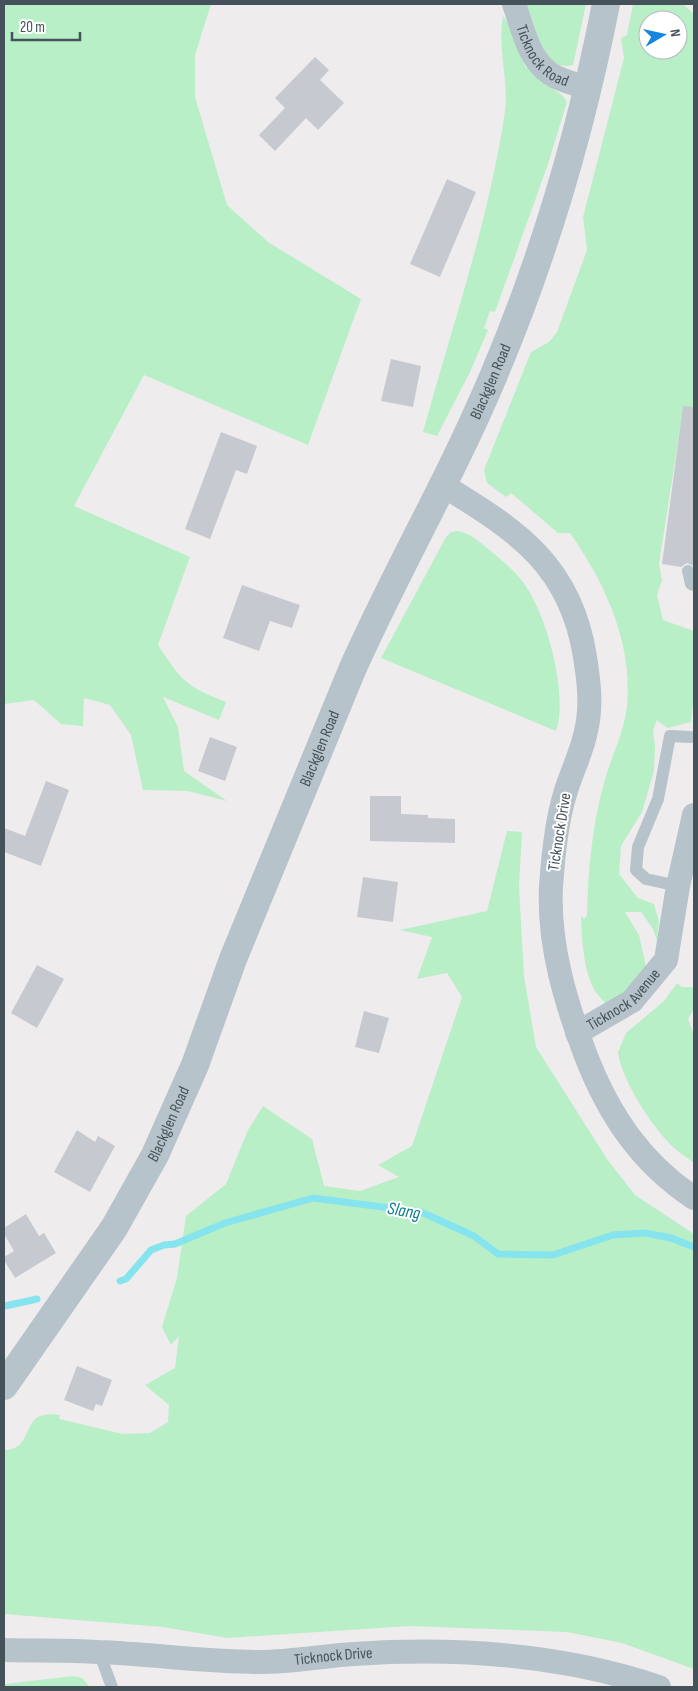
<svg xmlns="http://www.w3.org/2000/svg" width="698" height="1691" font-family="'Sofia Sans Condensed',sans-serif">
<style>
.green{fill:#b9efc7;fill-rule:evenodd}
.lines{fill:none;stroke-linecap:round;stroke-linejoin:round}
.stream{stroke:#85e4ed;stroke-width:7}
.building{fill:#c6cad0}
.service{stroke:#b7c3ca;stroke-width:12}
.minor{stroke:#b7c3ca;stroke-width:24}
.tertiary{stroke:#b7c3ca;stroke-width:28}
.labels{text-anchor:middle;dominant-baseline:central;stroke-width:4;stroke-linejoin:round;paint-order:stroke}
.street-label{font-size:16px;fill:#45525a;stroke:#fff}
.water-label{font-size:18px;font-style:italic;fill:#0b7f8b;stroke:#fff}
</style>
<rect width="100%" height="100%" fill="#efeced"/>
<path class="green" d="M 4,4 L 211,4 L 195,55 L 195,97 L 227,205 L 268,242 L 361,299 L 308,445 L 144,375 L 74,506 L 190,557 L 158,645 C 182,681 185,686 226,702 L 219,720 L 163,697 L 178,727 L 184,771 L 227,801 L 188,791 L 143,790 L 131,735 L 110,705 L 84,698 L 83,726 L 61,724 L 34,700 L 4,704 Z
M 525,4 L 586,4 L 573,65 C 542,74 533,25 525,4 Z
M 633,4 L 683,4 L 694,14 L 694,417 L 682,416 L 659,564 L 662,580 L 657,595 L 663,620 L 694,631 L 694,695 L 691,722 L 667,728 L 657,720 L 653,730 L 655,746 L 654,771 L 642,812 L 621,846 L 619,874 L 638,898 L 654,904 L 659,922 L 657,941 L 653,929 L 641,912 L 625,912 L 639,935 L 647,971 L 608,1007 C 604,1001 597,995 594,989 C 583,968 582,939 581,916 L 584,919 L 587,915 C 588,871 592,826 604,783 C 611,757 624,733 627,706 C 633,643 605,583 570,533 L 558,533 L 511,493 L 506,497 L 487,483 L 484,470 L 531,352 L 549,342 L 557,332 L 587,250 L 583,217 L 624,58 L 621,38 L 627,35 ZM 648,20 L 678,20 L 678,50 L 648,50 Z
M 503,16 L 509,24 L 526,68 L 529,67 L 544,83 L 562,95 L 567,102 L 547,167 L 495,312 L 490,311 L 484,328 L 488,330 L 470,372 L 437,436 L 423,432 C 452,326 489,221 505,111 C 509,80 497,48 503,16 Z
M 458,531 C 470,533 477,540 487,548 C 499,558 513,569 523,582 C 546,612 569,695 556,731 L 381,658 L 446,537 L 451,532 Z
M 507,831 L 522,832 L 519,887 L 524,976 L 536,1047 L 607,1159 L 635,1195 L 694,1234 L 694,1669 L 622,1643 L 567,1632 L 409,1626 L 227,1638 L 163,1627 L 4,1614 L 4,1450 C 38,1450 16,1408 60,1415 L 59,1419 L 123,1434 L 150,1433 L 168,1422 L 169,1405 L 145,1385 L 175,1368 L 179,1336 L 171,1345 L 162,1327 L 177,1278 L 186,1216 L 226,1184 L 248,1130 L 263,1106 L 312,1139 L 324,1186 L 360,1191 L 399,1177 L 378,1165 L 412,1146 L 462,997 L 447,973 L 417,979 L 432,937 L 400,930 L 487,911 Z
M 677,983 L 682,987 L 694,987 L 694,1009 L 688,1019 L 694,1034 L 694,1163 C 688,1158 681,1154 675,1149 C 654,1130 621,1080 618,1052 L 626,1033 L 664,1001 Z
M 74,1676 L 82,1678 L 90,1687 L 4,1687 L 4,1684 Z"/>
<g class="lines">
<path class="stream" d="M 120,1281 L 126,1279 L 151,1250 L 164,1245 L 175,1244 L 225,1223 L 313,1198 L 421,1212 L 474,1236 L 498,1254 L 553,1255 L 613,1235 L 645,1233 L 671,1238 L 694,1247
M 5,1306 L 37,1299"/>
</g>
<path class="building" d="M 315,57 L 329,70 L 320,80 L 344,103 L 318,130 L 306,118 L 275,151 L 259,135 L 285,108 L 275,98 Z
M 447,179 L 476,192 L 440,277 L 410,264 Z
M 391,359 L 421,366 L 413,407 L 381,401 Z
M 683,406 L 694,407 L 694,566 L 687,563 L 681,567 L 662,564 Z
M 221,432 L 257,446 L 247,474 L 236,470 L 210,539 L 185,529 Z
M 242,585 L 300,605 L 292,628 L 270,621 L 259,651 L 223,638 Z
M 210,737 L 237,747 L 225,781 L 198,771 Z
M 46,781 L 69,790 L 41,866 L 4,852 L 4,828 L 25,836 Z
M 370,796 L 401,796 L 401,814 L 428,815 L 428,818 L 455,819 L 455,843 L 370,841 Z
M 363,877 L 398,882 L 393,922 L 357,917 Z
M 37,965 L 64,979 L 37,1028 L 11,1013 Z
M 364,1011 L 389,1018 L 379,1053 L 355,1047 Z
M 77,1130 L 95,1142 L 98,1136 L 115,1146 L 90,1192 L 54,1172 Z
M 26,1214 L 39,1236 L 44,1233 L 56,1253 L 15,1278 L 4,1260 L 4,1257 L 14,1251 L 4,1234 L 4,1228 Z
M 77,1366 L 112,1380 L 102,1406 L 96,1404 L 93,1411 L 64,1400 Z"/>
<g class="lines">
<path class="service" d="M 688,571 L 691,584 L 694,585
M 678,886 L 646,879 L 636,870 L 638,847 L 658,799 L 670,736 L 691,737
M 99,1652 L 112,1687"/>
<g class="minor">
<path id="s1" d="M 514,4 C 523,29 529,64 556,77 C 566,82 578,85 589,88"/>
<path d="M 444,486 C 518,531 571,566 585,657 C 589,682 592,706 586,731 C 582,752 571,773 565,794 C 556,823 553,857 551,887 C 548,945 566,1003 586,1056 C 609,1115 641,1163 694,1198"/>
<path id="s2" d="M 577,1033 L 632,1001 L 666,960 L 678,886 L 694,815"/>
<path id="s3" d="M 4,1650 C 35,1651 67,1650 98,1652 C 152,1654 205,1662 260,1662 C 291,1662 322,1656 354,1654 C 457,1647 561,1654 659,1687"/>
</g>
<path class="tertiary" id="s4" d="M 4,1386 L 114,1228 L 155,1155 L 195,1065 L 233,959 L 352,670 C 396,571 451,477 493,377 C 544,257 581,131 606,4"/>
</g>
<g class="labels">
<g class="street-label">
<text stroke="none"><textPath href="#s1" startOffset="61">Ticknock Road</textPath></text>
<text stroke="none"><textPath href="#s4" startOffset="1120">Blackglen Road</textPath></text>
<text stroke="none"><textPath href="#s4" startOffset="715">Blackglen Road</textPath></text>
<text transform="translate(560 832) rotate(-81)">Ticknock Drive</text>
<text stroke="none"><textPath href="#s2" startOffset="58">Ticknock Avenue</textPath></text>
<text stroke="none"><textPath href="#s4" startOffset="310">Blackglen Road</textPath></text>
<text stroke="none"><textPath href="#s3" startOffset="330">Ticknock Drive</textPath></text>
</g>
<g class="water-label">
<text transform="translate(404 1211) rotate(10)">Slang</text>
</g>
</g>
<rect width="698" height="1691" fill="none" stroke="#45525a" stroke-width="10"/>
<g transform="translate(663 35) rotate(81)"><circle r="24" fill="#ffffff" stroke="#b5babd"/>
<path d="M0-4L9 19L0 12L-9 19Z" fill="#1586e1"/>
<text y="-8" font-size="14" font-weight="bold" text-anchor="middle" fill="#45525a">N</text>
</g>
<path d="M12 32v8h68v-8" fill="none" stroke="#45525a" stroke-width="2.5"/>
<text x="20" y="32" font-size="15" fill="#45525a" stroke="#ffffff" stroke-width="4" paint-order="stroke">20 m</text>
</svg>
